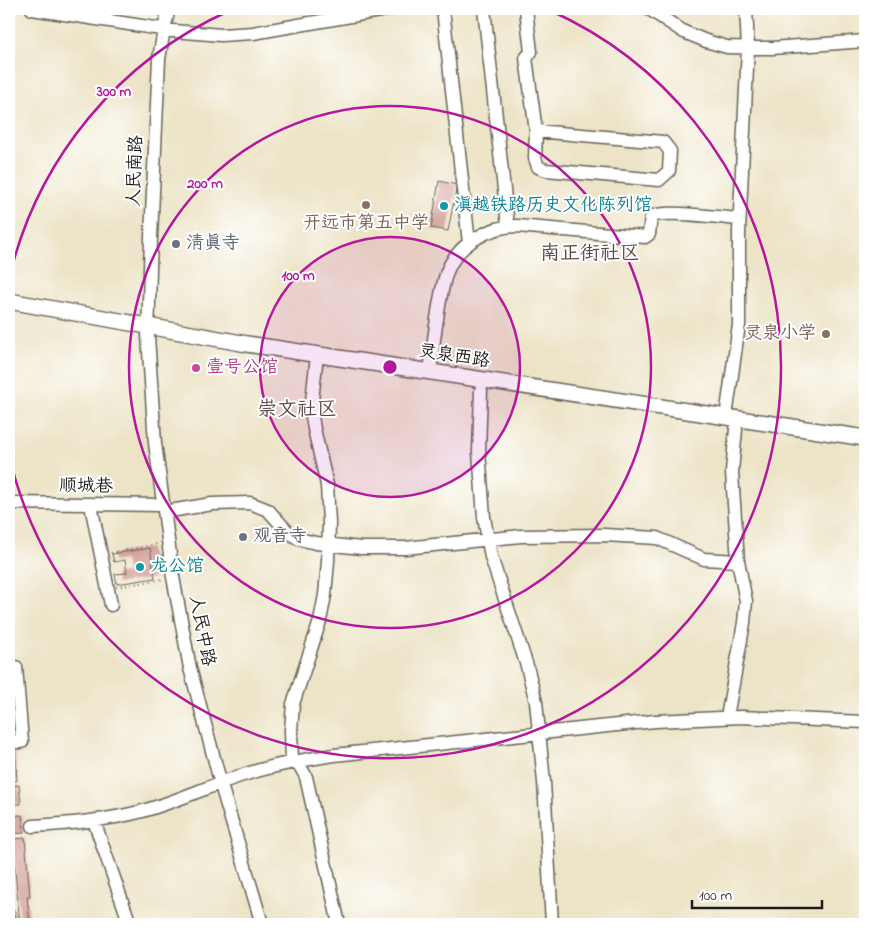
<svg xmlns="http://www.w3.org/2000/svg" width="874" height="933" font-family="'Indie Flower','LXGW WenKai TC',sans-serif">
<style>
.building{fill:#cf9690}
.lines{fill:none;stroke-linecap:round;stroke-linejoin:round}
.minor-casing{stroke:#656258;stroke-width:15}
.major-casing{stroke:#656258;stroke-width:18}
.path{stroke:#656258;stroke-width:2;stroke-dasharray:1 4;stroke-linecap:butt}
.minor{stroke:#fff;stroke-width:12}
.major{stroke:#fff;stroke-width:15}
.ring{fill:none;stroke:#b5179e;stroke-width:2.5}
.education-dot{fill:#8d6e63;stroke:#fff;stroke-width:2}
.culture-dot{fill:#0f9aa8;stroke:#fff;stroke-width:2}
.worship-dot{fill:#6b7280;stroke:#fff;stroke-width:2}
.hotel-dot{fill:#d1479c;stroke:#fff;stroke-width:2}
.labels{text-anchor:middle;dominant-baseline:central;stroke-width:4;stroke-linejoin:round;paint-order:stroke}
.street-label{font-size:18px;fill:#1c1c1c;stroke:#fff}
.culture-label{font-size:18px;fill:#0d838f;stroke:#fff;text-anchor:start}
.education-label{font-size:18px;fill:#785e54;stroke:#fff}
.worship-label{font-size:18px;fill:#5b616d;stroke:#fff;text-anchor:start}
.hotel-label{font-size:18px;fill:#b23c85;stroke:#fff;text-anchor:start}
.quarter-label{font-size:20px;fill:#5b4745;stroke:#fff}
.centre{fill:#b5179e;stroke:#fff;stroke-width:2.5}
.ring-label{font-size:15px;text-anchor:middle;font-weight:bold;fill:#b5179e;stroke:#fff;stroke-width:4;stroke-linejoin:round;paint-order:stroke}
</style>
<rect width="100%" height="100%" fill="#fff"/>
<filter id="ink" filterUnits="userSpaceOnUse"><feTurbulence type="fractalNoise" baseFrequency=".02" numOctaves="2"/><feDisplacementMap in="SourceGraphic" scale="10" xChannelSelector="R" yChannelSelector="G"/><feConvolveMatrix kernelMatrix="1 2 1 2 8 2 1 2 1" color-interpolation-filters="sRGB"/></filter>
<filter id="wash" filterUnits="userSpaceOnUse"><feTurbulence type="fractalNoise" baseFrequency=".0096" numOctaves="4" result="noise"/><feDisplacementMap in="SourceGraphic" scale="20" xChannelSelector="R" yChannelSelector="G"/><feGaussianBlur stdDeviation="1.12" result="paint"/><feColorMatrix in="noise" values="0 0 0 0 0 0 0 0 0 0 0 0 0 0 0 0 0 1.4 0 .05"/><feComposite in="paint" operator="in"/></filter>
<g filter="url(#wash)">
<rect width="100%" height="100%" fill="#ede4c7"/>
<g id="blocks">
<path class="building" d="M 439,181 L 457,185 L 448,231 L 431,228 Z
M 150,548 L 155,578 L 117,584 L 115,574 L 127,573 L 125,560 L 114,562 L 112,554 Z
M 9,749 L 15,749 L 17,781 L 9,781 Z
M 19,785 L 21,804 L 9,805 L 9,786 Z
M 22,815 L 24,833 L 9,834 L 9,816 Z
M 25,838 L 30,896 L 27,896 L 30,924 L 20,924 L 12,839 Z
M 9,911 L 15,911 L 16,924 L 9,924 Z"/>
</g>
</g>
<g filter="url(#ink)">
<use href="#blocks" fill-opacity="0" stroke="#656258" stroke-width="1"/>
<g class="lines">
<defs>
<path id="minor" d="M 32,9 L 174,31 L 221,35 L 253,33 L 391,9
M 169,9 L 164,29 L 159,59 L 151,237 L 148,336 L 155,443 L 173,577 L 190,668 L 223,792 L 262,924
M 443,9 L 469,243
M 484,9 L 508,226
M 526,9 L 531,52 L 526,58 L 536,131 L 535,158 L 538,167 L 546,170 L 659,180 L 669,171 L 670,151 L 663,142 L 536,131
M 649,9 L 684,32 L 706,41 L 727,47 L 772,48 L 865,41
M 316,364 L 311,410 L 314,429 L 327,485 L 329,523 L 328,561 L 325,595 L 320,621 L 293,704 L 291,731 L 292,762 L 300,766 L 306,777 L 339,924
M 430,372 C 433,346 436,321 441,295 C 443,285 445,274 450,265 C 462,242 491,226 517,226 L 645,237 L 649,234 L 651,217 C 664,209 722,218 739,219
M 481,390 L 479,451 L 484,517 L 491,557 L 527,666 L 536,702 L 544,782 L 552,924
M 726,417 L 739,325 L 739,232 L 748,48 L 746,9
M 9,503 L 163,505
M 91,505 L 111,605
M 164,512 L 212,504 L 250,503 L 268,510 L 287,531 L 299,539 L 316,543 L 361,548 L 405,548 L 521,536 L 604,535 L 657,538 L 704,559 L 738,561
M 727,717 L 744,623 L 746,601 L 738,561 L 733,489 L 732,471 L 736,429
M 9,742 L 22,742 L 16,667
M 94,821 L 130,924
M 33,826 C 69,824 104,821 139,812 C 173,803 204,788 237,777 C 269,766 301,760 334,755 L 655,721 L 741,717 L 865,722"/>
<path id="major" d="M 9,301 L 247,344 L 865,438"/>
</defs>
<use href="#minor" class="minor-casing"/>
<use href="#major" class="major-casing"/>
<path class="path" d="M 111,553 L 158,544
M 116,587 L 164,579"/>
<use href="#minor" class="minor"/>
<use href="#major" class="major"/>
</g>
</g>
<circle cx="390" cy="367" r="130" fill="#b5179e" fill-opacity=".12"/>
<g class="ring">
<circle cx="390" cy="367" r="130"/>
<circle cx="390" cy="367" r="261"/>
<path d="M9 279A391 391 0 0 1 231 10M549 10A391 391 0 1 1 9 455"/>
</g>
<g class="education-dot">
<circle cx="366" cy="205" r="5"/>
<circle cx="826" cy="334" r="5"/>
</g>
<g class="culture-dot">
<circle cx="444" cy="206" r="5"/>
<circle cx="140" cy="567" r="5"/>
</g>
<g class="worship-dot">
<circle cx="176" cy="244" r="5"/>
<circle cx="243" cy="537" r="5"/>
</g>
<circle class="hotel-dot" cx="196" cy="368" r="5"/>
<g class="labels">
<g class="street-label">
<text transform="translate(136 171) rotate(-88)">人民南路</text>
<text transform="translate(454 357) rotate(9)">灵泉西路</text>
<text transform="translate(86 487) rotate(1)">顺城巷</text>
<text transform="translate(201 631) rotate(79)">人民中路</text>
</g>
<g class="culture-label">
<text x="454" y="206">滇越铁路历史文化陈列馆</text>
<text x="150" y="567">龙公馆</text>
</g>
<g class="education-label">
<text x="366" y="224">开远市第五中学</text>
<text x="816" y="334" text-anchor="end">灵泉小学</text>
</g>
<g class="worship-label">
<text x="186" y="244">清真寺</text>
<text x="253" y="537">观音寺</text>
</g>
<g class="hotel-label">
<text x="206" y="368">壹号公馆</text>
</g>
<g class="quarter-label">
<text x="590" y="254">南正街社区</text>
<text x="297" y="410">崇文社区</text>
</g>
</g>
<circle cx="390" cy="367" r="8" class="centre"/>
<g class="ring-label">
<text x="114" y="96">300 m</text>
<text x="205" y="188">200 m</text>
<text x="298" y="280">100 m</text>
</g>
<rect width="874" height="933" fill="none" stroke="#fff" stroke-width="30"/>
<path d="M692 900v8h130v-8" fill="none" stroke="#1c1c1c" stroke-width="2.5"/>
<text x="699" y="900" font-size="15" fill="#1c1c1c" stroke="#ffffff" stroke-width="4" paint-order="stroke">100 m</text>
</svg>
